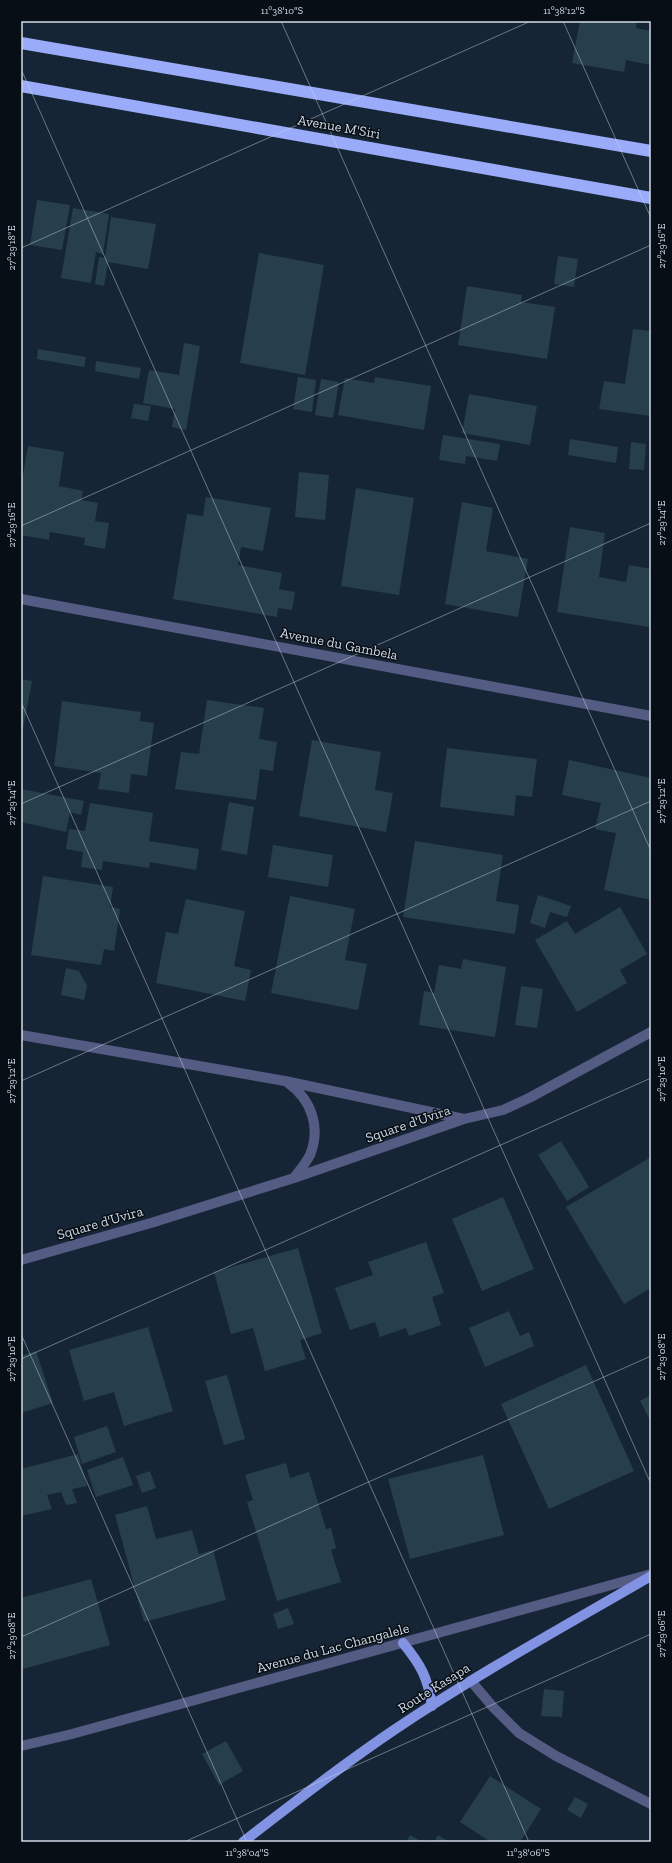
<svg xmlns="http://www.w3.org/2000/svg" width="672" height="1863" font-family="'Zilla Slab',serif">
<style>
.building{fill:#263f4b}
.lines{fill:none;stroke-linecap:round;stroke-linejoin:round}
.minor{stroke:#545c84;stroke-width:10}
.major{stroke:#8393e4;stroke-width:10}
.highway{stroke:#9aabf9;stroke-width:12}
.ticks{fill:none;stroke:#d1dbe6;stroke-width:1;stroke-opacity:0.45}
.labels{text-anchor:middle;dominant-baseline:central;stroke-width:3;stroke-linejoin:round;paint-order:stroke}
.street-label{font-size:14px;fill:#d1dbe6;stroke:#080e15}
.neatline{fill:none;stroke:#d1dbe6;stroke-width:1.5}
.ticks-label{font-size:10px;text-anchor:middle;fill:#d1dbe6}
</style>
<rect width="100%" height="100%" fill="#162535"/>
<path class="building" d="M 580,21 L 637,21 L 636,28 L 651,31 L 651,65 L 626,60 L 624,72 L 572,63 Z
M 37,200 L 70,205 L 62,250 L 30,245 Z
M 73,208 L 109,214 L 103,254 L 96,252 L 91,283 L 61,278 Z
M 111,217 L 156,224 L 148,269 L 108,262 L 104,286 L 95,284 L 99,257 L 105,258 Z
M 259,253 L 324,265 L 305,375 L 240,363 Z
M 558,256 L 578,259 L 574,287 L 554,284 Z
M 467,286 L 522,295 L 521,302 L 555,307 L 547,359 L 458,345 Z
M 633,329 L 651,331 L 651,416 L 599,409 L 604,381 L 625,384 Z
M 184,343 L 200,346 L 186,430 L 172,427 L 175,409 L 143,403 L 149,370 L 179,375 Z
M 38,349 L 86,357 L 84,367 L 37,359 Z
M 96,361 L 141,368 L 139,379 L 95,371 Z
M 298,377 L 316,380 L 312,412 L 293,409 Z
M 375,377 L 431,386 L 424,430 L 338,415 L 345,378 L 374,383 Z
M 321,379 L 339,382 L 333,418 L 315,415 Z
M 469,394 L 537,406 L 530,445 L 462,433 Z
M 134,404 L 151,406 L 148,421 L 131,418 Z
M 443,435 L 500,444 L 497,461 L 466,456 L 465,464 L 439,460 Z
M 570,439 L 618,447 L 616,463 L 568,455 Z
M 631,442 L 646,444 L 644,470 L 629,469 Z
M 28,446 L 64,452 L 59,486 L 83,491 L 81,500 L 98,503 L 95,521 L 109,523 L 105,549 L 84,545 L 85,538 L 50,532 L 49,540 L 21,535 L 21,487 Z
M 299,472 L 329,475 L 325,520 L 295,517 Z
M 356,488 L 414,498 L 399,595 L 341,586 Z
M 206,497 L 271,508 L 263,551 L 241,547 L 238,565 L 282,573 L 279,589 L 295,592 L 292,610 L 278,608 L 277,617 L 173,599 L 187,514 L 203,516 Z
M 462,502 L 493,508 L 486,551 L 528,559 L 518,617 L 445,604 Z
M 570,527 L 605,533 L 599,577 L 626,582 L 629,565 L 651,569 L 651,612 L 649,627 L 557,612 Z
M 21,679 L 32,681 L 22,734 L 21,734 Z
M 207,700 L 264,708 L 259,739 L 277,742 L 273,771 L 260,769 L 256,800 L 175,789 L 181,752 L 199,754 Z
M 62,701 L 141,712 L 140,721 L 154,723 L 147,776 L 131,774 L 129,793 L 98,789 L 101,773 L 54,766 Z
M 312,740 L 381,752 L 375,790 L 393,793 L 386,832 L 299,816 Z
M 447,748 L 537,759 L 532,797 L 516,795 L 514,816 L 440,807 Z
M 569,760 L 651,778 L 651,900 L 604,890 L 616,833 L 595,829 L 601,803 L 562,795 Z
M 21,789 L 84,801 L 81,815 L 70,812 L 66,832 L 21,822 Z
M 229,802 L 254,807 L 247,855 L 221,850 Z
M 90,803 L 153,813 L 149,841 L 199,849 L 196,870 L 150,862 L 149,868 L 103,861 L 102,870 L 81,867 L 83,852 L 66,849 L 69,829 L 85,831 Z
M 415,841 L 503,855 L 496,901 L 519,905 L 515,934 L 403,917 Z
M 273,845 L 333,855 L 328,887 L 268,877 Z
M 43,876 L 113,887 L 110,907 L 120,909 L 114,951 L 104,949 L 101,965 L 31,955 Z
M 538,895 L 571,906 L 567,917 L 550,912 L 545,928 L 530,923 Z
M 290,896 L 355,909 L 345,960 L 367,964 L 358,1010 L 271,993 Z
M 186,899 L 245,911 L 234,966 L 251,970 L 245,1001 L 156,983 L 166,932 L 178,934 Z
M 620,907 L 647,954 L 620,970 L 627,983 L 577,1012 L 535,940 L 567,921 L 575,934 Z
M 463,959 L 506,967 L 495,1037 L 419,1025 L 424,991 L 434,993 L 439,965 L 461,969 Z
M 66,968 L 79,971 L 87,986 L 84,1000 L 61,995 Z
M 521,986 L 543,989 L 537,1028 L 515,1025 Z
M 561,1141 L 589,1187 L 567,1201 L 538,1155 Z
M 651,1157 L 651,1288 L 624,1304 L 566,1207 Z
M 503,1197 L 534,1269 L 482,1291 L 452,1219 Z
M 426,1242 L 444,1293 L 432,1297 L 441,1325 L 409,1336 L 406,1328 L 380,1337 L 375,1322 L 350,1330 L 335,1288 L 373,1275 L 368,1262 Z
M 298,1248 L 322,1333 L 300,1340 L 306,1359 L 265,1371 L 253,1328 L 231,1334 L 214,1272 Z
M 509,1311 L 520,1336 L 529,1332 L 534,1346 L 485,1367 L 469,1328 Z
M 148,1327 L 173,1411 L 124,1426 L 114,1392 L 84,1401 L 69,1350 Z
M 36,1351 L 53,1403 L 21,1413 L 21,1356 Z
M 586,1365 L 634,1471 L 549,1509 L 501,1404 Z
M 227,1375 L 245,1439 L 224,1445 L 205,1381 Z
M 651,1395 L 651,1422 L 640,1401 Z
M 107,1426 L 116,1452 L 82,1464 L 74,1437 Z
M 78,1454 L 87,1486 L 72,1489 L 77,1503 L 66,1505 L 61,1492 L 47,1495 L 52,1509 L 21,1516 L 21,1469 Z
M 483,1455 L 504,1535 L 410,1559 L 388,1479 Z
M 123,1457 L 133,1485 L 96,1497 L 87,1470 Z
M 286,1463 L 290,1478 L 309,1472 L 326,1529 L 331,1528 L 336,1548 L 331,1550 L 341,1582 L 277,1601 L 247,1502 L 253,1500 L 245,1475 Z
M 150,1471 L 156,1488 L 142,1493 L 136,1476 Z
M 147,1506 L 156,1539 L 192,1530 L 199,1554 L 213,1550 L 226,1600 L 144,1622 L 115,1515 Z
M 91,1579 L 110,1645 L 23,1669 L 21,1663 L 21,1598 Z
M 288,1608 L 294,1624 L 278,1629 L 273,1614 Z
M 544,1689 L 564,1691 L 562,1717 L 541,1716 Z
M 226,1741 L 243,1771 L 219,1785 L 202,1754 Z
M 490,1776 L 541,1809 L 520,1842 L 491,1842 L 460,1822 Z
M 575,1797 L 588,1804 L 581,1818 L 567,1810 Z
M 410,1835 L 423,1842 L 406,1842 Z
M 438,1835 L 449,1842 L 434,1842 Z"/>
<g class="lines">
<path class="minor" d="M 21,599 L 651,716
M 21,1035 L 285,1081 L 464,1119
M 288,1083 C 312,1100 321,1128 310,1155 C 306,1163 299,1171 294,1178
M 21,1260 L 151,1223 L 294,1178 L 464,1119 L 503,1110 L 529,1098 L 651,1032
M 471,1681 L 493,1707 L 519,1733 L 556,1756 L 651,1804
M 21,1746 L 72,1734 L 651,1574"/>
<path class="major" d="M 403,1643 C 421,1665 428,1678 432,1706
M 243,1842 C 293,1803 342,1765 394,1730 C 477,1674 565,1626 651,1576"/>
<path class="highway" d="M 21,43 L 651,151
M 21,86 L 651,198"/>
</g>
<path class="ticks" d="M 281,21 L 651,851M 563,21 L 651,218M 21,69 L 651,1484M 21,248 L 531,21M 21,526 L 651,245M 21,702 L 529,1842M 21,804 L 651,523M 21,1081 L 651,801M 21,1334 L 247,1842M 21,1359 L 651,1078M 21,1637 L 651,1356M 184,1842 L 651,1634"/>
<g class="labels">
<g class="street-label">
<text transform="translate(339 127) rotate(10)">Avenue M'Siri</text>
<text transform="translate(339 644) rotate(11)">Avenue du Gambela</text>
<text transform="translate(408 1124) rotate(-19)">Square d'Uvira</text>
<text transform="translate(100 1223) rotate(-16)">Square d'Uvira</text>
<text transform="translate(333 1648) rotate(-15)">Avenue du Lac Changalele</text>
<text transform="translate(434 1688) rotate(-32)">Route Kasapa</text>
</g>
</g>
<rect width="672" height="1863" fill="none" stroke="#080e15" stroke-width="44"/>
<rect x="22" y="22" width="628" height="1819" class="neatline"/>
<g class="ticks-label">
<text x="282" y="14">11°38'10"S</text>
<text x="564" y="14">11°38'12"S</text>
<text transform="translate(661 246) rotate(-90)" y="4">27°29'16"E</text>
<text transform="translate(11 248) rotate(-90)" y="4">27°29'18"E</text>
<text transform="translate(661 523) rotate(-90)" y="4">27°29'14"E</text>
<text transform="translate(11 525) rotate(-90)" y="4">27°29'16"E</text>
<text transform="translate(661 801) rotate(-90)" y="4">27°29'12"E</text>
<text transform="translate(11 803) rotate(-90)" y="4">27°29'14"E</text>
<text transform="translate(661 1079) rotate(-90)" y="4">27°29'10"E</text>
<text transform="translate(11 1081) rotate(-90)" y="4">27°29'12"E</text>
<text transform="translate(661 1357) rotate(-90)" y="4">27°29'08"E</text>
<text transform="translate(11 1359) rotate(-90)" y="4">27°29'10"E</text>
<text transform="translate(661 1634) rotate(-90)" y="4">27°29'06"E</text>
<text transform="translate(11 1636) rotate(-90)" y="4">27°29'08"E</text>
<text x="247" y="1856">11°38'04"S</text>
<text x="528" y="1856">11°38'06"S</text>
</g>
</svg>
